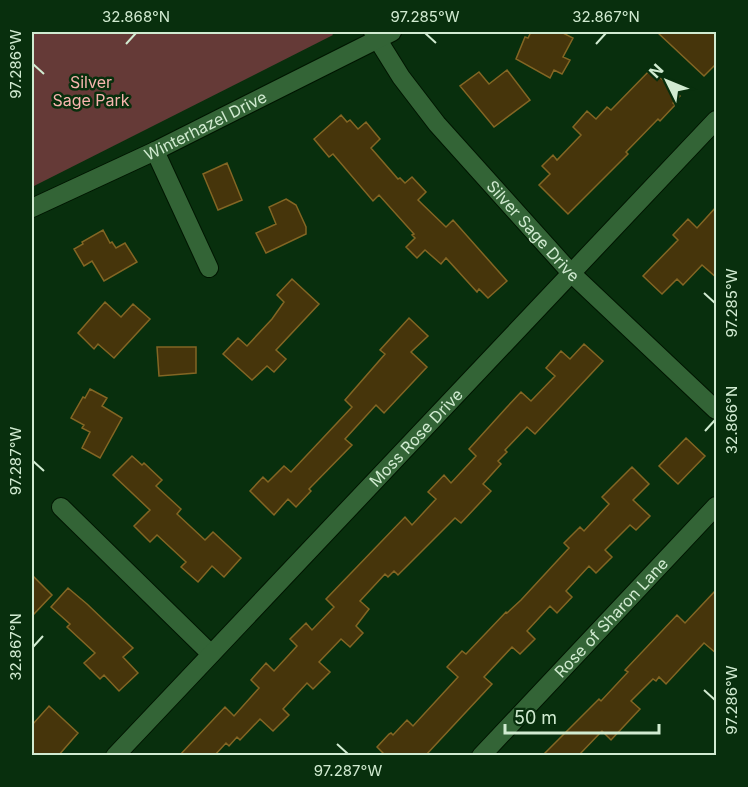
<svg xmlns="http://www.w3.org/2000/svg" width="748" height="787" font-family="Inter,sans-serif">
<style>
.green{fill:#653a37}
.building{fill:#46350b;stroke:#836624;stroke-width:1.5}
.lines{fill:none;stroke-linecap:round;stroke-linejoin:round}
.minor-casing{stroke:#001501;stroke-width:20}
.minor{stroke:#336436;stroke-width:18}
.ticks{fill:none;stroke:#d1ebd1;stroke-width:2}
.labels{text-anchor:middle;dominant-baseline:central;stroke-width:5;stroke-linejoin:round;paint-order:stroke}
.park-label{font-size:16px;fill:#f8b5af;stroke:#082f0d}
.street-label{font-size:16px;fill:#d1ebd1;stroke:#082f0d}
.neatline{fill:none;stroke:#d1ebd1;stroke-width:2}
.ticks-label{font-size:15px;text-anchor:middle;fill:#d1ebd1}
</style>
<rect width="100%" height="100%" fill="#082f0d"/>
<path class="green" d="M 32,32 L 331,32 L 333,35 L 32,187 Z"/>
<path class="building" d="M 531,32 L 561,32 L 573,38 L 563,57 L 570,60 L 562,74 L 554,70 L 550,78 L 516,59 L 525,37 L 528,38 Z
M 657,32 L 717,32 L 717,63 L 704,76 Z
M 651,69 L 680,96 L 673,103 L 675,105 L 660,121 L 658,119 L 626,152 L 628,154 L 568,214 L 539,185 L 550,174 L 542,166 L 553,155 L 557,160 L 581,135 L 573,127 L 587,111 L 596,119 L 607,107 L 611,110 Z
M 507,70 L 530,100 L 494,127 L 460,86 L 479,72 L 489,84 Z
M 341,115 L 347,122 L 350,120 L 358,129 L 366,122 L 380,139 L 371,148 L 398,179 L 400,178 L 405,183 L 412,177 L 426,192 L 418,200 L 446,227 L 453,220 L 507,281 L 488,298 L 479,289 L 477,292 L 446,258 L 441,264 L 425,250 L 417,258 L 406,247 L 415,238 L 412,235 L 414,234 L 379,195 L 373,201 L 333,154 L 329,157 L 314,139 Z
M 227,163 L 242,200 L 218,210 L 203,174 Z
M 286,199 L 296,205 L 306,227 L 306,234 L 266,253 L 256,233 L 276,224 L 269,207 Z
M 717,206 L 717,278 L 702,265 L 683,285 L 677,279 L 662,294 L 643,276 L 678,240 L 673,235 L 688,219 L 697,228 Z
M 103,230 L 110,243 L 112,242 L 116,248 L 125,243 L 137,262 L 104,281 L 92,261 L 84,266 L 74,249 L 83,244 L 82,242 Z
M 292,279 L 319,304 L 276,350 L 286,359 L 274,372 L 267,366 L 252,380 L 223,354 L 238,338 L 247,346 L 272,319 L 284,302 L 277,295 Z
M 105,302 L 121,317 L 133,304 L 150,319 L 114,358 L 98,344 L 94,349 L 78,333 Z
M 409,318 L 428,336 L 411,352 L 427,367 L 384,413 L 376,405 L 345,439 L 352,445 L 309,489 L 311,491 L 296,507 L 288,499 L 274,515 L 250,491 L 263,477 L 268,482 L 284,466 L 291,472 L 352,407 L 345,400 L 385,354 L 380,350 Z
M 584,344 L 603,361 L 535,434 L 527,427 L 505,450 L 507,452 L 498,461 L 501,464 L 483,484 L 491,491 L 461,523 L 455,518 L 398,575 L 394,571 L 388,577 L 385,574 L 360,601 L 369,609 L 356,626 L 363,633 L 350,647 L 341,639 L 319,662 L 330,672 L 313,689 L 307,683 L 283,709 L 289,715 L 273,731 L 260,719 L 240,740 L 237,737 L 229,746 L 226,743 L 214,756 L 179,756 L 225,707 L 234,716 L 259,688 L 251,680 L 266,663 L 274,671 L 297,646 L 290,639 L 306,623 L 312,630 L 334,607 L 326,599 L 405,517 L 412,525 L 436,499 L 428,492 L 444,475 L 451,483 L 476,456 L 469,449 L 507,407 L 521,392 L 531,401 L 555,376 L 546,368 L 561,351 L 570,359 Z
M 157,347 L 196,347 L 196,373 L 159,376 Z
M 90,389 L 107,398 L 102,406 L 122,418 L 100,458 L 82,448 L 90,432 L 82,428 L 84,425 L 71,418 L 83,397 L 85,398 Z
M 686,438 L 705,456 L 678,484 L 659,466 Z
M 132,456 L 142,465 L 144,463 L 162,480 L 156,486 L 181,509 L 177,514 L 205,540 L 213,532 L 241,558 L 224,577 L 212,566 L 198,582 L 181,567 L 186,562 L 157,535 L 150,542 L 134,526 L 150,510 L 113,475 Z
M 632,467 L 649,484 L 633,500 L 650,516 L 636,530 L 630,525 L 605,550 L 612,557 L 596,573 L 589,566 L 566,591 L 572,597 L 557,613 L 550,606 L 527,631 L 535,639 L 520,654 L 512,647 L 484,677 L 492,684 L 425,756 L 386,756 L 377,747 L 389,734 L 391,733 L 393,735 L 407,720 L 413,726 L 458,677 L 447,667 L 462,651 L 466,654 L 506,612 L 507,613 L 521,600 L 569,548 L 564,543 L 580,527 L 584,531 L 609,504 L 602,497 Z
M 32,575 L 52,595 L 32,616 Z
M 68,588 L 87,604 L 133,648 L 123,657 L 138,673 L 119,691 L 104,675 L 100,679 L 84,663 L 95,653 L 67,627 L 70,624 L 51,607 Z
M 717,589 L 717,654 L 704,643 L 666,684 L 659,677 L 656,681 L 653,679 L 631,701 L 640,709 L 611,740 L 602,731 L 578,756 L 542,756 L 599,699 L 601,701 L 628,672 L 625,670 L 677,615 L 685,623 Z
M 49,706 L 78,733 L 58,756 L 32,756 L 32,725 Z"/>
<g class="lines">
<defs>
<g id="minor">
<path id="s1" d="M 373,32 L 401,77 L 437,124 L 571,273 L 716,410"/>
<path d="M 155,151 L 209,268"/>
<path id="s2" d="M 32,208 L 155,151 L 392,32"/>
<path d="M 61,507 L 211,654"/>
<path id="s3" d="M 115,756 L 716,120"/>
<path id="s4" d="M 481,756 L 716,506"/>
</g>
</defs>
<use href="#minor" class="minor-casing"/>
<use href="#minor" class="minor"/>
</g>
<path class="ticks" d="M 425,33 L 436,43M 126,44 L 136,33M 596,44 L 606,33M 33,64 L 44,74M 704,293 L 715,303M 705,431 L 715,420M 33,461 L 44,471M 33,647 L 43,636M 704,690 L 715,700M 337,744 L 348,754"/>
<g class="labels">
<g class="park-label">
<text x="91" y="82">Silver<tspan x="91" dy="18">Sage Park</tspan></text>
</g>
<g class="street-label">
<text stroke="none"><textPath href="#s2" startOffset="192">Winterhazel Drive</textPath></text>
<text stroke="none"><textPath href="#s1" startOffset="256">Silver Sage Drive</textPath></text>
<text stroke="none"><textPath href="#s3" startOffset="438">Moss Rose Drive</textPath></text>
<text stroke="none"><textPath href="#s4" startOffset="190">Rose of Sharon Lane</textPath></text>
</g>
</g>
<rect width="748" height="787" fill="none" stroke="#082f0d" stroke-width="66"/>
<g transform="translate(667 81) rotate(313)" stroke="#082f0d" stroke-width="4.5" paint-order="stroke">
<path d="M0-4.5L10 22L0 15L-10 22Z" fill="#d1ebd1"/>
<text y="-9" font-size="16" font-weight="bold" text-anchor="middle" fill="#d1ebd1">N</text>
</g>
<path d="M505 724v9h154v-9" fill="none" stroke="#d1ebd1" stroke-width="3"/>
<text x="514" y="724" font-size="18" fill="#d1ebd1" stroke="#082f0d" stroke-width="4.5" paint-order="stroke">50 m</text>
<rect x="33" y="33" width="682" height="721" class="neatline"/>
<g class="ticks-label">
<text x="136" y="22">32.868°N</text>
<text x="425" y="22">97.285°W</text>
<text x="606" y="22">32.867°N</text>
<text transform="translate(16 64) rotate(-90)" y="5">97.286°W</text>
<text transform="translate(732 303) rotate(-90)" y="5">97.285°W</text>
<text transform="translate(732 420) rotate(-90)" y="5">32.866°N</text>
<text transform="translate(16 461) rotate(-90)" y="5">97.287°W</text>
<text transform="translate(16 647) rotate(-90)" y="5">32.867°N</text>
<text transform="translate(732 700) rotate(-90)" y="5">97.286°W</text>
<text x="348" y="776">97.287°W</text>
</g>
</svg>
